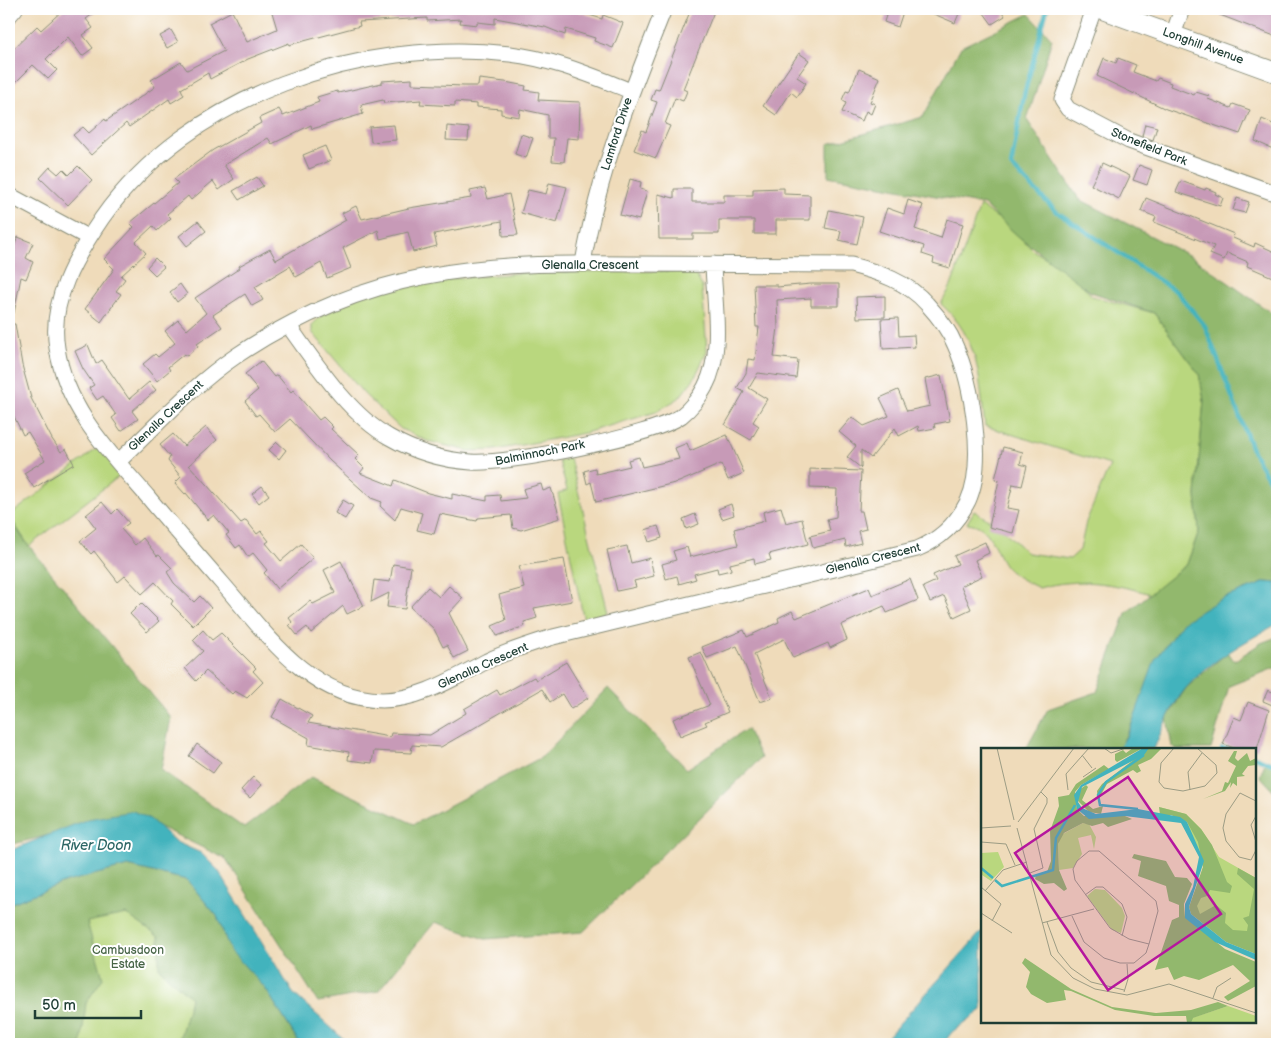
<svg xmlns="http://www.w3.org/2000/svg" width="1286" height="1053" font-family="'Balsamiq Sans',sans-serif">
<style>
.green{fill:#b9d77e;stroke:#6c8a59}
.forest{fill:#92b86d;stroke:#587a50}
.water{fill:#43b3bd;stroke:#317878}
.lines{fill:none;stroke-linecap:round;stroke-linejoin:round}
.stream{stroke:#43b3bd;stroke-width:4.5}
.building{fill:#c79ab7}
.minor-casing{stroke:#878c77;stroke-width:17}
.tertiary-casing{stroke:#878c77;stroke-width:21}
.minor{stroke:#fff;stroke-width:15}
.tertiary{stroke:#fff;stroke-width:19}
.labels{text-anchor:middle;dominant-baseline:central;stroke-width:4;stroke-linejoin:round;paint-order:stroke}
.street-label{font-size:12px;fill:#1f3d34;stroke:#fff}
.park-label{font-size:12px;fill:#466446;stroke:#fff}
.water-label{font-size:14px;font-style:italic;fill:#2c6664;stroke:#fff}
.inset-river{fill:none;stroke:#43b3bd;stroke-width:2.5}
.inset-road{fill:none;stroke:#9c9c84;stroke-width:1}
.view{fill:#b5179e;fill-opacity:0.15;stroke:#b5179e;stroke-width:2.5}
.inset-edge{fill:none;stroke:#1f3d34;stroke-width:2.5}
</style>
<rect width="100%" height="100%" fill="#fff"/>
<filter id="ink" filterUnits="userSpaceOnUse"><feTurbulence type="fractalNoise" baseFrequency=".02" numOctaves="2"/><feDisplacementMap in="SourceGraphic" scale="10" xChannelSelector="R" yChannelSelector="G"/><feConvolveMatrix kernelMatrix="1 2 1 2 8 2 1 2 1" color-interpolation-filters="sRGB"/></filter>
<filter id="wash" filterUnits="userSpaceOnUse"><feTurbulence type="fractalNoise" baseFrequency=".0096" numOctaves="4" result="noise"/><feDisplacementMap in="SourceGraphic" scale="20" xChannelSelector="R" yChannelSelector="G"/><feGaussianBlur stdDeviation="1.12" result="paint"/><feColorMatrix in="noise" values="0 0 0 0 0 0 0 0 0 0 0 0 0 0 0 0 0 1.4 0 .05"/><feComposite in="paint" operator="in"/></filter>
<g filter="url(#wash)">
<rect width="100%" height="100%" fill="#efdbba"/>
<path class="green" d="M 980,206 L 1005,223 L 1034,251 L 1070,271 L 1092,296 L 1154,313 L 1199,374 L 1204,400 L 1196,495 L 1199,531 L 1187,564 L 1151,594 C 1112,583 1078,577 1039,588 C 1027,582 1015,577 1006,567 C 993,550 992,525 967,523 L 974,511 L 999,526 L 1027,553 L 1070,559 L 1080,550 L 1086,522 L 1110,465 L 985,426 C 979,378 980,339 941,304 L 951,286 Z
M 690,271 L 697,277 L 702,286 L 707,351 L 695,377 L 679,398 L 656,412 L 585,433 L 495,450 L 469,451 L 427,441 L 401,429 L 364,394 L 312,332 L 312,325 L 321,316 L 371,289 L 449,279 L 531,272 Z
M 103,444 L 126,471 L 29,546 L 9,516 Z
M 570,458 L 608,612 L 584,621 L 558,494 L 567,490 L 559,461 Z
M 128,866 L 265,988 L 300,1044 L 9,1044 L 9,904 Z"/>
<path class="forest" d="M 1029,14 L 1052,39 L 1027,120 L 1079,199 L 1192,257 L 1273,314 L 1277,321 L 1277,583 L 1266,582 L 1222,599 L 1183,623 L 1119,749 L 1026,749 L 1048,709 L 1097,692 L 1126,613 L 1187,564 L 1199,531 L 1196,495 L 1204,400 L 1199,374 L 1154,313 L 1091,292 L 1019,237 L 984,205 L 828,176 L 828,144 L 923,117 L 961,47 Z
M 9,517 L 25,541 L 171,718 L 161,770 L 244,828 L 311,777 L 414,824 L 542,757 L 608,688 L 687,769 L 747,729 L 761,758 L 583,932 L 485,939 L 435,922 L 378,991 L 318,1002 L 226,859 L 133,814 L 9,845 Z
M 1277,637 L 1277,667 L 1229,686 L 1211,749 L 1177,749 L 1172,747 L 1167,718 L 1186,688 L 1228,652 L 1234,661 L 1261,643 Z
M 1265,763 L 1277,764 L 1277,794 L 1260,776 Z
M 128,866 L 187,880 L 217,916 L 230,949 L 265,988 L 300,1044 L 178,1044 L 191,998 L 159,968 L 159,937 L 126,914 L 87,922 L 103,978 L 86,1003 L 81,1044 L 9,1044 L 9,904 L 66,882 Z"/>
<path class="water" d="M 1266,582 L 1277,583 L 1277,624 C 1247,641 1209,661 1186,688 C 1171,706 1163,728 1154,749 L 1119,749 L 1130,729 L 1155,660 L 1183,622 L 1221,599 Z
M 133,811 L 150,819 L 176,842 L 201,853 L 218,870 L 293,993 L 349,1044 L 300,1044 L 265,988 L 230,950 L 217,916 L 187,880 L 128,866 L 66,882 L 9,904 L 9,851 L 88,819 Z
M 982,931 L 982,1010 L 952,1032 L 943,1044 L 884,1044 L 889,1035 Z"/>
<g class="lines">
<path class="stream" d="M 1047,9 L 1024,95 L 1011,166 L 1057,212 L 1177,292 L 1205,326 L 1253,452 L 1277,494
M 1222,749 L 1227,749
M 1255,757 L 1277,766"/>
</g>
<g id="blocks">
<path class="building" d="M 64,9 L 100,9 L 86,19 L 93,28 L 83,35 L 93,48 L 82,56 L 68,37 L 46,59 L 57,70 L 48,79 L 33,65 L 9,89 L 9,53 L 37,26 L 41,30 Z
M 271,9 L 311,9 L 313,14 L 331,9 L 570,9 L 602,19 L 603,15 L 623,23 L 613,48 L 594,41 L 595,38 L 566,29 L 565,35 L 545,27 L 495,18 L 495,24 L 477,22 L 477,25 L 460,23 L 461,19 L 427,21 L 427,18 L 359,22 L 360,26 L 289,45 L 289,43 L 248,59 L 210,79 L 208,73 L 181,89 L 184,95 L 171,103 L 169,99 L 129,127 L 126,123 L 91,155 L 73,135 L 83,127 L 89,133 L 105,119 L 106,121 L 155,87 L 151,80 L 181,62 L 187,70 L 224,51 L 209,23 L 232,11 L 247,42 L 277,29 Z
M 691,9 L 715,9 L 683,89 L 687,91 L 683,101 L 675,98 L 665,124 L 670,126 L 656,158 L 634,150 L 642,130 L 646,132 L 657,102 L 651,100 L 655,89 L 659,90 Z
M 888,9 L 904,9 L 898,27 L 884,22 Z
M 922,9 L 961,9 L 955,23 Z
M 981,9 L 1000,9 L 1005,16 L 992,24 Z
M 1207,9 L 1277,9 L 1277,37 L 1207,10 Z
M 171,30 L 178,42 L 167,48 L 160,36 Z
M 799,53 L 809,60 L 797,77 L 806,83 L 797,97 L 791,92 L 776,115 L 763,106 Z
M 1104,58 L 1116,63 L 1118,58 L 1136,65 L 1133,72 L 1156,81 L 1158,78 L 1171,83 L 1170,86 L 1194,95 L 1196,92 L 1209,96 L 1208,99 L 1231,108 L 1233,104 L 1250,110 L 1240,134 L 1166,109 L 1097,76 Z
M 859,69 L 880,78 L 870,102 L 875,104 L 871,114 L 866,111 L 862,121 L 842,112 L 846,103 L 842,100 L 846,91 L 849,92 Z
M 412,79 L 412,84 L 464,86 L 478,86 L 479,79 L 505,82 L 526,86 L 525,90 L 539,92 L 538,100 L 580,102 L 579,139 L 567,138 L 564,162 L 552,161 L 554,138 L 548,138 L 548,115 L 520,109 L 519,117 L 501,114 L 501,109 L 477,107 L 477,104 L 455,102 L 455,106 L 420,104 L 421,100 L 384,103 L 383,100 L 361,105 L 363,114 L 312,129 L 311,125 L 272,144 L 268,138 L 224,165 L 234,179 L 219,190 L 213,181 L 191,200 L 188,196 L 167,214 L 171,218 L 157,231 L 153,226 L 136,242 L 146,253 L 121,276 L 125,279 L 116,291 L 121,294 L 101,322 L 85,309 L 114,269 L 104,259 L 134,227 L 130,223 L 178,183 L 174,179 L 213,150 L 261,123 L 259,118 L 279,109 L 283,116 L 319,102 L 317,97 L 337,91 L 338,93 L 382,83 L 382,81 Z
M 1262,119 L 1277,126 L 1277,140 L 1273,149 L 1255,141 Z
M 1145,124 L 1157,127 L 1153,140 L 1142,136 Z
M 394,125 L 396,140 L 371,142 L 369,127 Z
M 447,126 L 469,128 L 468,141 L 446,140 Z
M 521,134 L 533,138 L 526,158 L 515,154 Z
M 325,146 L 331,160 L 309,169 L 303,155 Z
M 1102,163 L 1130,176 L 1119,199 L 1091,185 Z
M 1139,165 L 1152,170 L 1147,185 L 1133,180 Z
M 78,166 L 92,180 L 68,205 L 40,178 L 50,167 L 58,174 L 63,169 L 69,175 Z
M 257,177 L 263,186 L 239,200 L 233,191 Z
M 630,179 L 641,182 L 640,189 L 647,191 L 639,220 L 620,215 Z
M 1181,181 L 1205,190 L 1206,188 L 1216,192 L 1215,194 L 1223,198 L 1220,206 L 1176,192 Z
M 549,183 L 567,187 L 557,223 L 521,213 L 528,190 L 546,194 Z
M 485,188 L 488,199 L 509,194 L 518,235 L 503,236 L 502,221 L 434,234 L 437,246 L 413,252 L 408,232 L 380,239 L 378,230 L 343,248 L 351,268 L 327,278 L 321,263 L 296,277 L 290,266 L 255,287 L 263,300 L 252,306 L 245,294 L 213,315 L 222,327 L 197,344 L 198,346 L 187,356 L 184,354 L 168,367 L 170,370 L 157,381 L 143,364 L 155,354 L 158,357 L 175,343 L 165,331 L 178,320 L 187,330 L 206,313 L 195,298 L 240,268 L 239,266 L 270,249 L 276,260 L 346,220 L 342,213 L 356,206 L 362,219 L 409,208 L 471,198 L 470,191 Z
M 784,188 L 784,194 L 810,195 L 810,220 L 776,220 L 776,234 L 754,234 L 754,220 L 719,220 L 719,234 L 693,234 L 693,239 L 659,239 L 658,194 L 674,198 L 674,189 L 692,189 L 692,202 L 724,202 L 724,195 L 753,195 L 753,189 Z
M 1146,198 L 1234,234 L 1233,238 L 1254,247 L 1255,243 L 1277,253 L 1277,279 L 1247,266 L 1248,262 L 1227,253 L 1224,260 L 1210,254 L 1214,246 L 1154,222 L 1156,217 L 1141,211 Z
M 1237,198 L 1249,202 L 1245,213 L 1233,210 Z
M 908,200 L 923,205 L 915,229 L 941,238 L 947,219 L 963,224 L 950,268 L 933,263 L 934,258 L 922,254 L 924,246 L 879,231 L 887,208 L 904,214 Z
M 829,210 L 863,217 L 857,244 L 839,240 L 841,231 L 825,228 Z
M 198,221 L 206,231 L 187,246 L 179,236 Z
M 18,237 L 33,243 L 26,258 L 33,262 L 26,279 L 21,277 L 14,313 L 9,313 L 9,249 L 12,251 Z
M 155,258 L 164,267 L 155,275 L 147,267 Z
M 180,284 L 187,294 L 177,302 L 170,292 Z
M 811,284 L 839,284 L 839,306 L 811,306 L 811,298 L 777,300 L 778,328 L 774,357 L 798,360 L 796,378 L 758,373 L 749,388 L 767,399 L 753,422 L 759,426 L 751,440 L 725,425 L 744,392 L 737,388 L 746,373 L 748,359 L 755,360 L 759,327 L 756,327 L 754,285 L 777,285 L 777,287 Z
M 885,296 L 885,317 L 857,318 L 856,297 Z
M 898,318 L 899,336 L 914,335 L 915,347 L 883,349 L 881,319 Z
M 9,324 L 15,324 L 22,365 L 31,398 L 52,439 L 61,452 L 66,449 L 74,464 L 34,488 L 24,473 L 45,460 L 28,432 L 23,435 L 9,406 L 9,394 L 11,393 L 9,383 Z
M 88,345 L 96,364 L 102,360 L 129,399 L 149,382 L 156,390 L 132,411 L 138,419 L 121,431 L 112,418 L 116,415 L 103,396 L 97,400 L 89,388 L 94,385 L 83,369 L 75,351 Z
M 261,361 L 274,377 L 277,375 L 291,392 L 293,390 L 319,420 L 323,417 L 333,427 L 331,429 L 359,455 L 355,459 L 364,468 L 360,473 L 393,486 L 395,480 L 428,493 L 452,499 L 452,494 L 487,501 L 487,496 L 500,495 L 501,501 L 526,498 L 523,489 L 541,484 L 543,491 L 551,488 L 560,518 L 521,530 L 513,528 L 511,515 L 478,518 L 477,521 L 440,514 L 434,534 L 417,530 L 422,513 L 401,507 L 395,520 L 380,506 L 382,502 L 371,498 L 330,461 L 290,419 L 275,432 L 259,414 L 256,416 L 245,401 L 258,390 L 245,374 Z
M 941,375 L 950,421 L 934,424 L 935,428 L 919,431 L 918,426 L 899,436 L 895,428 L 871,458 L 861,450 L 861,468 L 847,457 L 856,446 L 839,432 L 852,417 L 864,426 L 889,416 L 880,398 L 898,390 L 907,411 L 930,406 L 925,379 Z
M 206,427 L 217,440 L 189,465 L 241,523 L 246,520 L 257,534 L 261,531 L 269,541 L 266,543 L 281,561 L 301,544 L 313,558 L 277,589 L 264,573 L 267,570 L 253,553 L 248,557 L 240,545 L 236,548 L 226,535 L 229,533 L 214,515 L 208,520 L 186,493 L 185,494 L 175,483 L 181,477 L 168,461 L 170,457 L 160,445 L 173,434 L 184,446 Z
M 727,435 L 744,473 L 728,480 L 721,464 L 679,482 L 596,502 L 591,482 L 587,484 L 584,471 L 595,468 L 596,474 L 630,466 L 628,460 L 639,457 L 642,467 L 679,459 L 675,448 L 687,443 L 690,451 Z
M 277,442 L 286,450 L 279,459 L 269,450 Z
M 1003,447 L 1023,452 L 1020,464 L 1027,466 L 1022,486 L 1013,484 L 1007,508 L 1019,510 L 1013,533 L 989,527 L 999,480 L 995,479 Z
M 810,469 L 861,471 L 859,511 L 862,511 L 866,529 L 858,531 L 861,543 L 846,547 L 845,540 L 813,548 L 810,536 L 830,531 L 827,519 L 836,517 L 837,489 L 810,488 Z
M 262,486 L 269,495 L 259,503 L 252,494 Z
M 343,500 L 353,506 L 345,519 L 335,513 Z
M 102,502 L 112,514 L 117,509 L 129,523 L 121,529 L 135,545 L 143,538 L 157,556 L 159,555 L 172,568 L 167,572 L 174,583 L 194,602 L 200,596 L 211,608 L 193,626 L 171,604 L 173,601 L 155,582 L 142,594 L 125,576 L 118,582 L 94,551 L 91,554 L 80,541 L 96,528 L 86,515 Z
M 731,504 L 734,515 L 722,519 L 718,509 Z
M 781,507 L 786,523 L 802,519 L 808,544 L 769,554 L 771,560 L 755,564 L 754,558 L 730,564 L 731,570 L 718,573 L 717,568 L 694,574 L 696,579 L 679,584 L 677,576 L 666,579 L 662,564 L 676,560 L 673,551 L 687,547 L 690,557 L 738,545 L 734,529 L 765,521 L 763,512 Z
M 695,514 L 699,524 L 686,529 L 683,519 Z
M 658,526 L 662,538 L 649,542 L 645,530 Z
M 985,542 L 989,553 L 975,560 L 982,576 L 961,586 L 971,609 L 954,617 L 944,596 L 930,602 L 923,587 L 936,581 L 933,575 L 958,564 L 954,556 Z
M 627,546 L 631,563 L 650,558 L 654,576 L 634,581 L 636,587 L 617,591 L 607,550 Z
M 564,559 L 572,601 L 534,608 L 537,618 L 524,622 L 525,626 L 497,636 L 492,626 L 506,620 L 499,595 L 524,588 L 519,566 Z
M 341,561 L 364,606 L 347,614 L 343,606 L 311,633 L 307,627 L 297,635 L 289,625 L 292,622 L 289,618 L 310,601 L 313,604 L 335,593 L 324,570 Z
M 393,564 L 411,567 L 405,609 L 387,607 L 389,593 L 371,602 L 374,580 L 390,582 Z
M 910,579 L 918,600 L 887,613 L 884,606 L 841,625 L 847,640 L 830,648 L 828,643 L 793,658 L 784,639 L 754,654 L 772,698 L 760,702 L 737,646 L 707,658 L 702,647 L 744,630 L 747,637 L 779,622 L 778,618 L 792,611 L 796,618 L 869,588 L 872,595 Z
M 449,586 L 463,598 L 449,613 L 468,651 L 454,658 L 447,645 L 443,647 L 434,629 L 410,607 L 428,587 L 439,597 Z
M 141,603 L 159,621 L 147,632 L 130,614 Z
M 203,630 L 212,640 L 221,633 L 256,668 L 253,671 L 263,682 L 247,698 L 235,691 L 232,694 L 206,671 L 196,681 L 185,668 L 203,651 L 193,640 Z
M 701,652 L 728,712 L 705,722 L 707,725 L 680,736 L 673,719 L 710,705 L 689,657 Z
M 566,662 L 588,698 L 571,709 L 562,694 L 550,702 L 542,689 L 441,747 L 412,745 L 411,753 L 374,751 L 372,763 L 348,760 L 349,752 L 308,745 L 309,738 L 272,717 L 282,699 L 312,716 L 308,723 L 390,737 L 391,733 L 430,735 L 466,713 L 464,709 L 497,690 L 500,695 L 534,677 L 536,680 Z
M 1268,690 L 1277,694 L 1277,707 L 1263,701 Z
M 1248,702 L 1269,710 L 1257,749 L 1237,749 L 1223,744 L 1234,717 L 1241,720 Z
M 197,744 L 221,762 L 213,773 L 189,756 Z
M 253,777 L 262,785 L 250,798 L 241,790 Z"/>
</g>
</g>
<g filter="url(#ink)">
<use href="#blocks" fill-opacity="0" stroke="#878c77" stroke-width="1"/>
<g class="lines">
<defs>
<path id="minor" d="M 1094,9 L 1062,100 L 1068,109 L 1129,141 L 1277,194
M 9,16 L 15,9
M 1173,35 L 1182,9
M 9,195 L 89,238
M 583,263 C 598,175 631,92 664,9
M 288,325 C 315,362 348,414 389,437 C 415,452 441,460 471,462 C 507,465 653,436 681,416 C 690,409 700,397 705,387 C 724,352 714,303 713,264
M 118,462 C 156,426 193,385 236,356 C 365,269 478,262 628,264 C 702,265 777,264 851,265 C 878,272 908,282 927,304 C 938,316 949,330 955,345 C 972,383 986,462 968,501 C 957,523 939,540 917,549 L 553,637 C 531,644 508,651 487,661 C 454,678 420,700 382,700 C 309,699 264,631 222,583 C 197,554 172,526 148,497 C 110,453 66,409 57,348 C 49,301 76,256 102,218 C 190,94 363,37 510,54 C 553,59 592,76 631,91"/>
<path id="tertiary" d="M 1101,9 L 1277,73"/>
</defs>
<use href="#minor" class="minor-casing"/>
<use href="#tertiary" class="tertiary-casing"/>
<use href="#minor" class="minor"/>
<use href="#tertiary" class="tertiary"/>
</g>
</g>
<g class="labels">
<g class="street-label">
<text transform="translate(1203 46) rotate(20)">Longhill Avenue</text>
<text transform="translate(617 134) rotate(-72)">Lamford Drive</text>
<text transform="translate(1149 147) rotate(22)">Stonefield Park</text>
<text x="590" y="265">Glenalla Crescent</text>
<text transform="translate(166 416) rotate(-43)">Glenalla Crescent</text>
<text transform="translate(540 453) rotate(-11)">Balminnoch Park</text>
<text transform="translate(873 559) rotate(-14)">Glenalla Crescent</text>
<text transform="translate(483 666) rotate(-24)">Glenalla Crescent</text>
</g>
<g class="park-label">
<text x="128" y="950">Cambusdoon<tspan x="128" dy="14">Estate</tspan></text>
</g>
<g class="water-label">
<text x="96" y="845">River Doon</text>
</g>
</g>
<g transform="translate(981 748)">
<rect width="275" height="275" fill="#efdbba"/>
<path d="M 178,59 L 205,66 L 220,81 L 238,109 L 275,130 L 275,206 L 210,166 L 222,119 L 206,74 ZM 102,75 L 108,76 L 115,89 L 113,101 L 110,87 L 97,90 L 101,106 L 92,120 L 78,122 L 77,96 L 80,87 ZM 17,104 L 23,119 L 10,133 L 1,127 L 0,105 ZM 114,141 L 124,142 L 141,160 L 144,168 L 140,185 L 131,182 L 106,148 ZM 247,258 L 275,268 L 275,275 L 210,275 L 211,270 Z" fill="#b9d77e"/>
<path d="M 152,0 L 162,0 L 136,14 L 134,12 L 134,6 L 142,2 L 145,5 ZM 168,0 L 181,0 L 170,11 L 157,17 L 160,23 L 156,25 L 152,22 L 126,36 L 117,52 L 116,43 L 121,36 ZM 253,3 L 256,3 L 254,10 L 257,13 L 266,5 L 269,13 L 275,10 L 275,17 L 267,18 L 261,26 L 264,28 L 256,29 L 256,38 L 252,35 L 249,40 L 250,34 L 244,43 L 222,51 L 241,43 L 244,34 L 247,35 L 255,18 L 247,13 ZM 123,17 L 128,21 L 100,37 L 94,44 L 96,61 L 103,68 L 144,68 L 151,71 L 127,79 L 122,75 L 111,78 L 102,75 L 83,85 L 77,96 L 78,122 L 86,141 L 83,143 L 73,135 L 63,136 L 54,131 L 55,127 L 66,124 L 70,113 L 69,83 L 78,58 L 77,49 L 88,47 L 95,36 ZM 105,37 L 107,39 L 101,52 L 112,61 L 122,58 L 120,66 L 108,64 L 97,53 L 98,42 ZM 178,59 L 205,66 L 220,81 L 231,97 L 246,134 L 251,138 L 249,145 L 229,142 L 226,148 L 220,150 L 216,158 L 219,166 L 235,157 L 245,165 L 244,175 L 252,182 L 266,183 L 267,177 L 262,170 L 268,168 L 273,141 L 256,126 L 257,120 L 275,130 L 275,206 L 245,194 L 210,166 L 208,159 L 222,119 L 217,94 L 206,74 L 190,67 L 179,67 ZM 153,106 L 185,113 L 194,129 L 206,130 L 211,136 L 203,156 L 204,169 L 244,201 L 275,214 L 275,238 L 247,253 L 243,249 L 269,233 L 252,217 L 218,232 L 203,228 L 193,232 L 187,219 L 174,222 L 191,172 L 198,169 L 198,157 L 188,153 L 185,138 L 157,128 L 160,113 L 151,110 ZM 44,210 L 90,241 L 131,259 L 175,265 L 210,262 L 237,254 L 247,258 L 212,270 L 210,275 L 206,275 L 205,268 L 173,268 L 134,262 L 90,243 L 83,242 L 85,252 L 66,255 L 50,246 L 45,239 L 49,224 L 41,215 Z" fill="#92b86d"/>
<path d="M 162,0 L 168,0 L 163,7 L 101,39 L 97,54 L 101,60 L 115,66 L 157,61 L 199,69 L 206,74 L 223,113 L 208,159 L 210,166 L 245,194 L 275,206 L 275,212 L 234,194 L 204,170 L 204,156 L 212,139 L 218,109 L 200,75 L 144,68 L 108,71 L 96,61 L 93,47 L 100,37 Z" fill="#43b3bd"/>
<path class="inset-river" d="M 157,61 L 119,57 L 117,47 L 125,34 L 163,7M 0,120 L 12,130M 14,132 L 21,138 L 72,122 L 75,90 L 94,57"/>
<path class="inset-road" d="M 16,0 L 33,72M 123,0 L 130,5 L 145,0M 193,0 L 180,15 L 178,34 L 183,40 L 202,43 L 224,38 L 236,25 L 235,17 L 216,0M 101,7 L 111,20M 102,29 L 115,20M 87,42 L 85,26 L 108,0M 209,42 L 207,24 L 221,5M 275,53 L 259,45 L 245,66 L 242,80 L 245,93 L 258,109 L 270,112 L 275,102M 275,68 L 270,77 L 275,94M 37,74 L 93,0M 0,80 L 30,78M 36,80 L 70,207 L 92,230 L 114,241 L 146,247 L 188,236 L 275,265M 0,94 L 25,96 L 34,117M 49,125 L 62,120 L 53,81 L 66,55 L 66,50 L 60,44M 0,139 L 20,156 L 11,173M 4,143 L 22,122 L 46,114M 104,147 L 115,139 L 122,139 L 141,156 L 146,169 L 141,188M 0,165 L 31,185M 91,168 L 103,194 L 123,210 L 139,215 L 153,215 L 165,205 L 168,196 L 177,163 L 175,153 L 118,103 L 108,103 L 96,113 L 92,121 L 94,132 L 129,180 L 148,191 L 168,196M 66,174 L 77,204 L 90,220 L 110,234 L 143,242M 61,175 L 113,161M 143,244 L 147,231 L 146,216M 232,250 L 236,239 L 250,230"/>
<path class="view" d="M 147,29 L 240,166 L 127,242 L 34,105 Z"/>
<rect width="275" height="275" class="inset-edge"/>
</g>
<rect width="1286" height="1053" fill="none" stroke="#fff" stroke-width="30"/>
<path d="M35 1010v8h106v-8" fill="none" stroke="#1f3d34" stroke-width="2.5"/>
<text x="42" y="1010" font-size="15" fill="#1f3d34" stroke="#ffffff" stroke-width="4" paint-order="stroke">50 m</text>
</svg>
